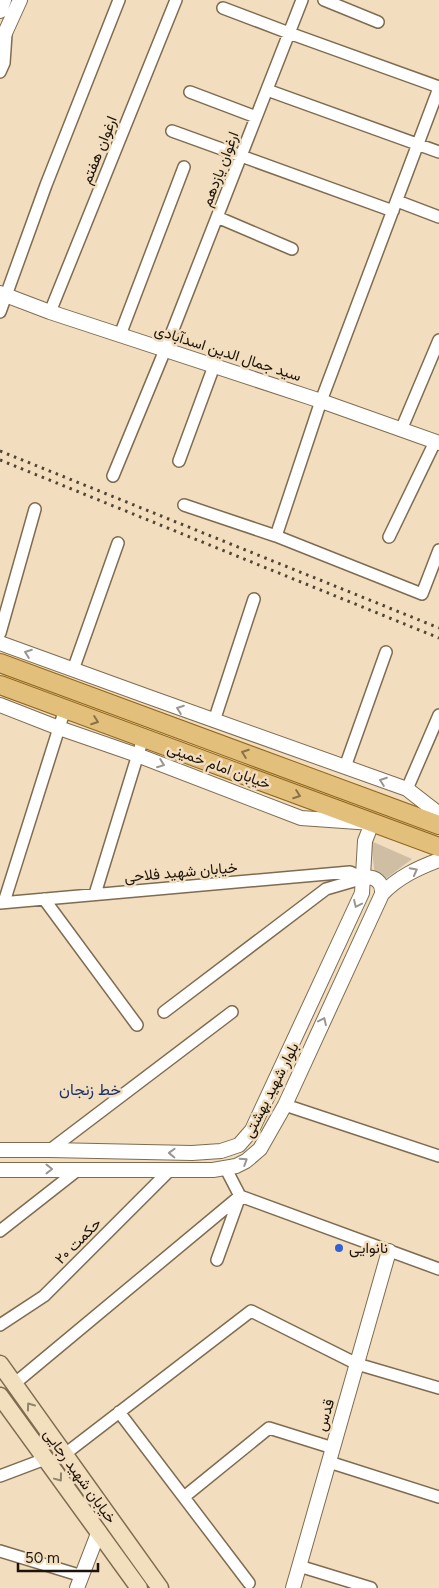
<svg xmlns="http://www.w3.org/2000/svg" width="439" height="1588" font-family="Figtree,Vazirmatn,sans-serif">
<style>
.green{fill:#cfbea4}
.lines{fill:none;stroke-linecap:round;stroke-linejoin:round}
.minor-casing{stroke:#7f6c50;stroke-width:14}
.tertiary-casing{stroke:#7f6c50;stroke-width:16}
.secondary-casing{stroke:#7f6c50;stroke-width:19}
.primary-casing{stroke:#92681b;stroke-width:20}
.minor{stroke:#fff;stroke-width:11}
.tertiary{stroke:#fff;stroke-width:14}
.secondary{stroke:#f1dfbe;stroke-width:16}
.primary{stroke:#e3bf7c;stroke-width:18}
.rail{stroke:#504535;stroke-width:3;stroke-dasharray:2.5 5;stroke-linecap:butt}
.oneway{stroke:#999590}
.oneway2{stroke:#897248}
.oneway3{stroke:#91846d}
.poi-dot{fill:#3162d1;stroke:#f2ddbe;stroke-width:2}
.labels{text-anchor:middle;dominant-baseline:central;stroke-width:5;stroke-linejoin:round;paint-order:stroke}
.street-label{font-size:15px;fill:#1c1409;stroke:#f2ddbe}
.poi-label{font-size:15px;fill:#1c1409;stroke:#f2ddbe;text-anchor:start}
.neighbourhood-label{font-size:16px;fill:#193167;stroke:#f2ddbe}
</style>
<rect width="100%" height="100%" fill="#f2ddbe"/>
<path class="green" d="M 371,841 L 412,859 L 376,886 Z"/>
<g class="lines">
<defs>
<path id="minor" d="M 324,0 L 378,22
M 223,8 L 289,33 L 439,87
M 0,72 L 4,63 L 6,34
M 267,90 L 439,152
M 190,92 L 256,117
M 172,131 L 393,211
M 397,201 L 439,217
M 217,217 L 292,249
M 0,312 L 46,185 L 119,0
M 50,312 L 176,0
M 120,335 L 184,167
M 401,430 L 439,340
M 179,461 L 214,366
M 113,476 L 165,350 L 302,0
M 184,505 L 276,536 L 422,594 L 439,550
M 276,536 L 321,401 L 439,88
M 389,537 L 435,442
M 0,633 L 35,509
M 73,670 L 118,543
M 214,721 L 254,599
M 345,767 L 386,652
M 407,789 L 439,715
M 95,894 L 143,738
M 44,899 L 137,1025
M 4,902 L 65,709
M 0,903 L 350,872 L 364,878
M 164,1012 L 326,889 L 364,878
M 285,1105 L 439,1156
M 50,1150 L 232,1012
M 0,1231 L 79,1169
M 217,1260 L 240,1196 L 439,1269
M 0,1325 L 44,1296 L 170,1170
M 14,1384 L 240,1196 L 226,1169
M 119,1412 L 249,1583
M 65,1454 L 251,1311 L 357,1364 L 439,1388
M 329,1462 L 439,1497
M 0,1476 L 45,1459
M 184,1497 L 269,1428 L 333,1448
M 0,1551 L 82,1576
M 299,1566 L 371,1588"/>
<path id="tertiary" d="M 0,11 L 4,0
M 0,44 L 20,0
M 0,293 L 50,312 L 321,401 L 439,443
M 0,643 L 149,697 L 407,789 L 439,814
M 0,705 L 59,728 L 137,755 L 301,818 L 372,823 L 365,841 L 362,893 L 252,1130 L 239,1145 L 221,1151 L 192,1153 L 50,1150 L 0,1150
M 364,878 C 375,876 383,882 382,894
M 0,1170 L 213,1170 L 236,1166 L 246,1161 L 260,1149 L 285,1105 L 382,894 C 398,877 418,868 439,860
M 77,1588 L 99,1531
M 293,1588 L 389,1251"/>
<path id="secondary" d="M 0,1364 L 160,1588
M 0,1396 L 139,1588"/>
<path id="primary" d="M 0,663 L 439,825
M 0,685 L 439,847"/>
</defs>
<use href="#minor" class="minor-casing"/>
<use href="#tertiary" class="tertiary-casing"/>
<use href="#secondary" class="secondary-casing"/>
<use href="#primary" class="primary-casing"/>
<use href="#minor" class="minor"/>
<use href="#tertiary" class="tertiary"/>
<use href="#secondary" class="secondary"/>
<use href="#primary" class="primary"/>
<path class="rail" d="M 0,451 L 439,628
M 0,460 L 439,638"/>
</g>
<defs><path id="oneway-chevron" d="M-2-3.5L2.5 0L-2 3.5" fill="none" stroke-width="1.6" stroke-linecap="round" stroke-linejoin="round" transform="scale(1.25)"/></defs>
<g class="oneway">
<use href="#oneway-chevron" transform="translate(28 653) rotate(-160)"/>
<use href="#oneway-chevron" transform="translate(180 709) rotate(-160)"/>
<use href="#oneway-chevron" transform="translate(161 764) rotate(21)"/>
<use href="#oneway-chevron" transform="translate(383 781) rotate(-160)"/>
<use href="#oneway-chevron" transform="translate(414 871) rotate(-28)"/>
<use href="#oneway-chevron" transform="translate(357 904) rotate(115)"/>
<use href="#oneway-chevron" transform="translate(323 1021) rotate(-65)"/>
<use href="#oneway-chevron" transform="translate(172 1153) rotate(-178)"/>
<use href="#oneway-chevron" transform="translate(244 1161) rotate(-33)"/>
<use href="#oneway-chevron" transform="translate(49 1169)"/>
</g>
<g class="oneway2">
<use href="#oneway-chevron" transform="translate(95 721) rotate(20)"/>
<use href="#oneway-chevron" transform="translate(245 753) rotate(-160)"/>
<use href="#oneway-chevron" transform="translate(297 795) rotate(20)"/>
</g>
<g class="oneway3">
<use href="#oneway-chevron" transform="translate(30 1406) rotate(-126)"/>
<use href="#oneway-chevron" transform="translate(59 1478) rotate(53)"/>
</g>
<circle class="poi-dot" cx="339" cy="1248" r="5"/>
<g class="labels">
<g class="street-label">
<text transform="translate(99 150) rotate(-68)">ارغوان هفتم</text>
<text transform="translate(220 169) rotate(-69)">ارغوان یازدهم</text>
<text transform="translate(228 353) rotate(18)">سید جمال الدین اسدآبادی</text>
<text transform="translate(219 766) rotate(20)">خیابان امام خمینی</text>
<text transform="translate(181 872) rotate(-5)">خیابان شهید فلاحی</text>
<text transform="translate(271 1090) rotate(-63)">بلوار شهید بهشتی</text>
<text transform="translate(78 1241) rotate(-45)">حکمت ۲۰</text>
<text transform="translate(325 1415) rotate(-74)">قدس</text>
<text transform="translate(80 1476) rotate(54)">خیابان شهید رجایی</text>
</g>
<g class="poi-label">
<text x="349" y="1248">نانوایی</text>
</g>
<g class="neighbourhood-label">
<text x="90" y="1089">خط زنجان</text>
</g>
</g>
<path d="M18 1563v8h80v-8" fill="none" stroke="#1c1409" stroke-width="2.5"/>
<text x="25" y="1563" font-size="15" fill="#1c1409" stroke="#f2ddbe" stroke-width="4" paint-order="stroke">50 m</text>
</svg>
